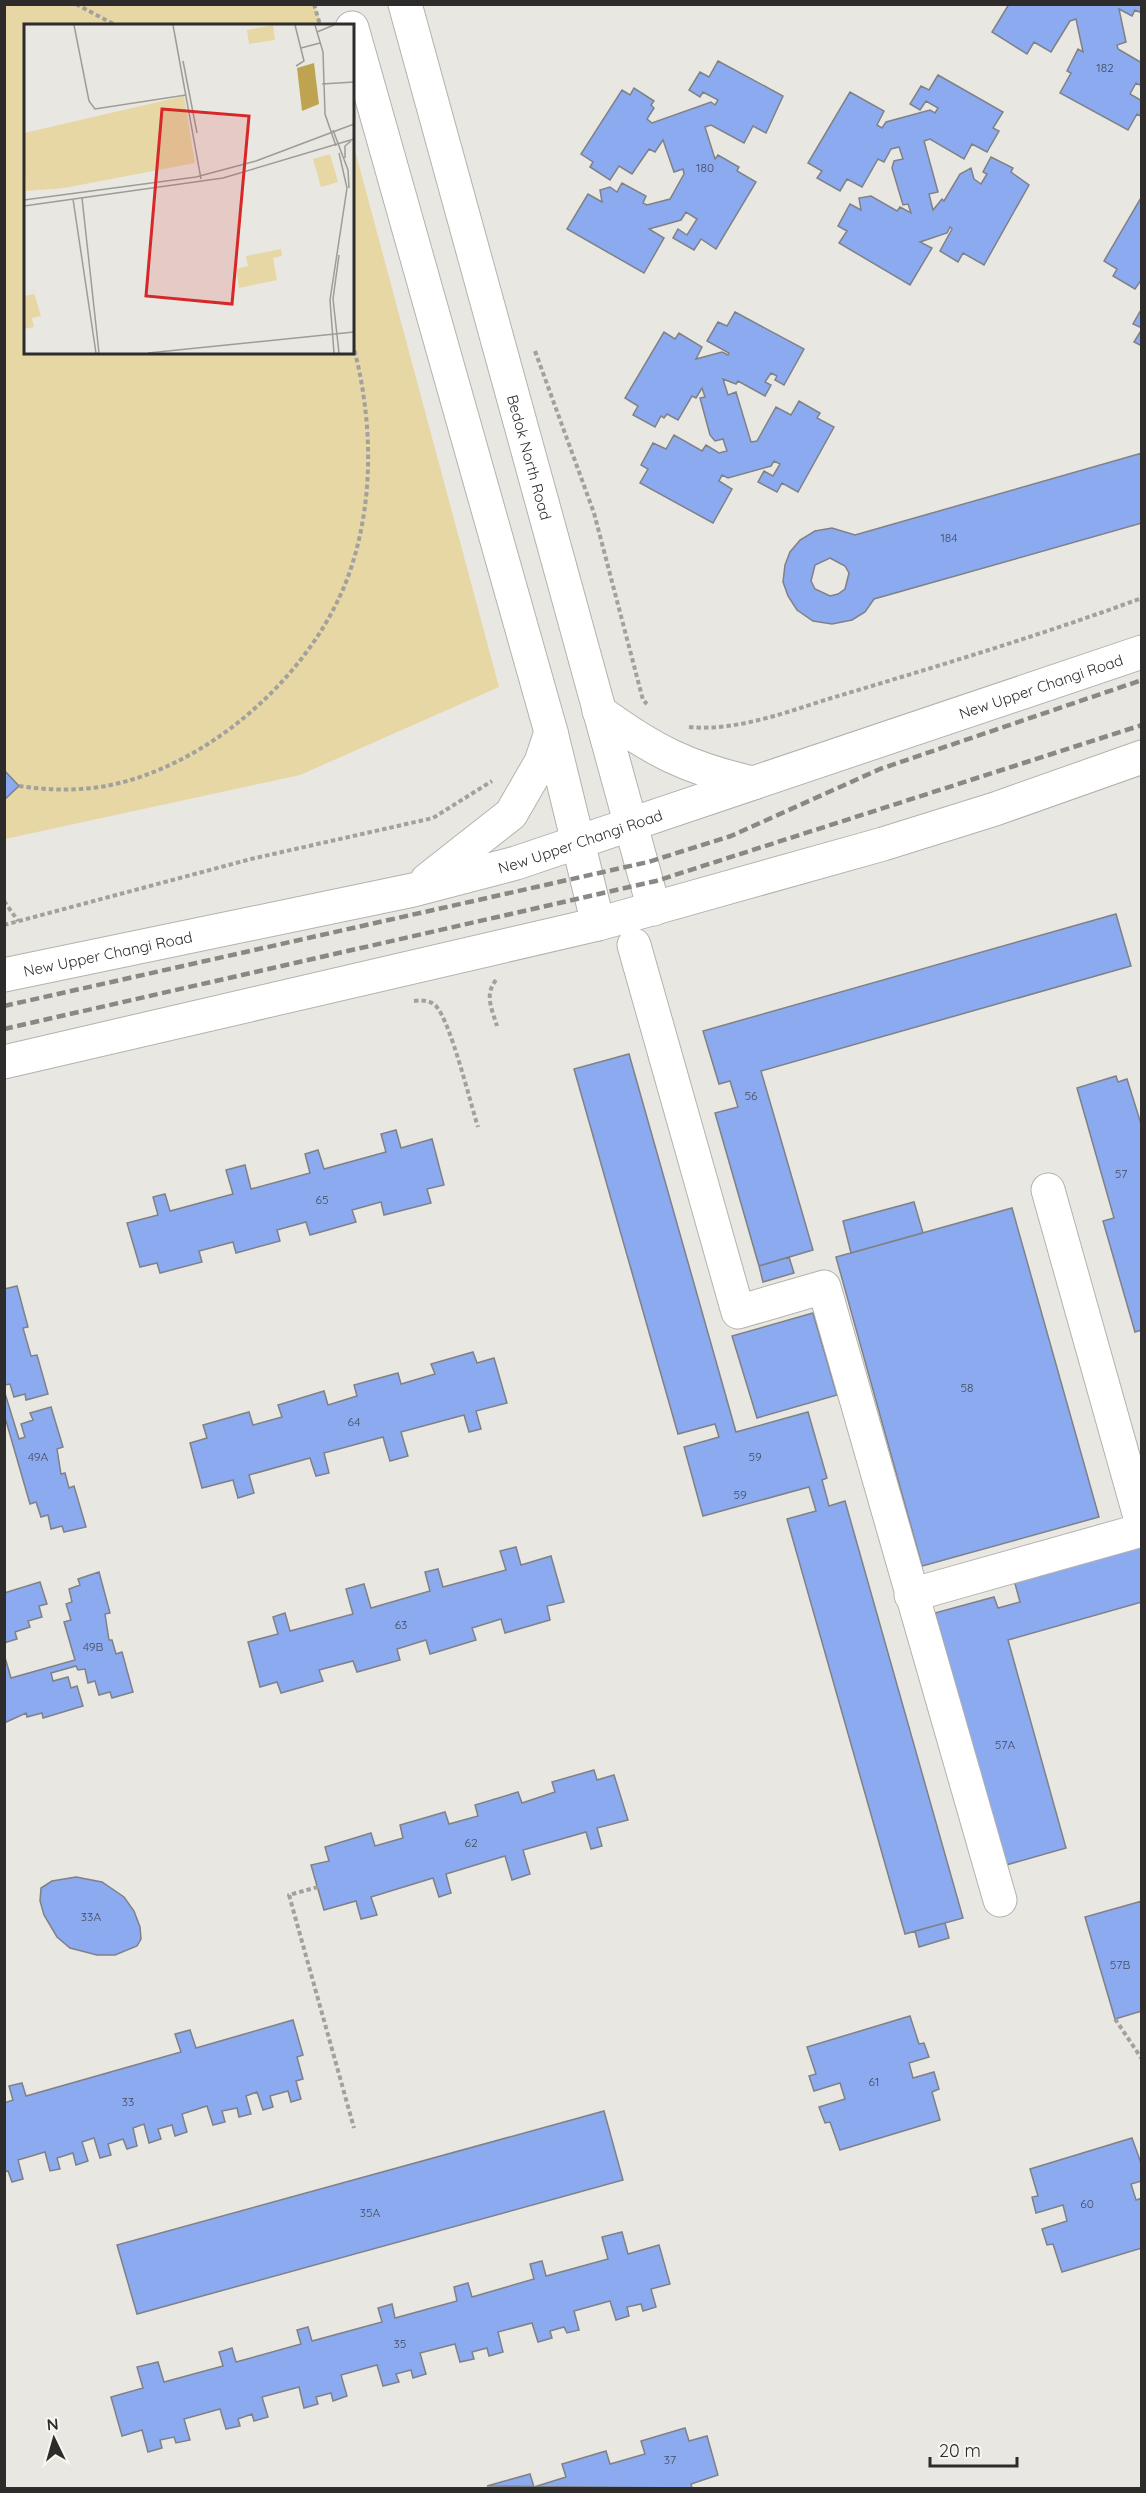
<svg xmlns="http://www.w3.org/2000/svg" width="1146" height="2493" font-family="Quicksand,sans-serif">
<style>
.green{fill:#e6d7a5}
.building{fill:#8baaf0;stroke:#7f8186;stroke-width:1.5;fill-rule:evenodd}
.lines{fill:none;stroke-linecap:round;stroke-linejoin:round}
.minor-casing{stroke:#b4b2ad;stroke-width:35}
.major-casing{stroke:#b4b2ad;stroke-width:35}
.path{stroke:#a3a19d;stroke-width:4;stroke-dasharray:4.5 3;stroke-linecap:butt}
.minor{stroke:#fff;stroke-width:33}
.major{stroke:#fff;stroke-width:33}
.rail{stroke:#898884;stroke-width:4.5;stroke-dasharray:9 4.5;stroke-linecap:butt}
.labels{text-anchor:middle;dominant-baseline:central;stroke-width:4.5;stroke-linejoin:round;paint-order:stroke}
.number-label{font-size:12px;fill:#444c5c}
.street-label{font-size:15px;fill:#2d2c2a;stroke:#f6f5ef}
.inset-road{fill:none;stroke:#9e9c98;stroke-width:1.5}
.view{fill:#d62828;fill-opacity:0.15;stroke:#d62828;stroke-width:3}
.inset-edge{fill:none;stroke:#2d2c2a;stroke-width:3}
</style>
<rect width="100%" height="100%" fill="#e9e7e1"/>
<path class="green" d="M 5,5 L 315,5 L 321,25 L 26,26 L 26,352 L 352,352 L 353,143 L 499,687 L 300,775 L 5,839 Z"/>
<path class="building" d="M 1009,4 L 1142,4 L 1142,13 L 1135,10 L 1132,16 L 1119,9 L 1126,42 L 1117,45 L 1118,49 L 1142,63 L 1142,86 L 1136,83 L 1130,94 L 1142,101 L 1142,117 L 1137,114 L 1128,130 L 1060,93 L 1071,73 L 1067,71 L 1078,49 L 1083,52 L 1076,19 L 1070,21 L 1051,52 L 1034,42 L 1027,54 L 992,32 Z
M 718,61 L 783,96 L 766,133 L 753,126 L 744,143 L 711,125 L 705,127 L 715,159 L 718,155 L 739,167 L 737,171 L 756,182 L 716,249 L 701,239 L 694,250 L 673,238 L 678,229 L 687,235 L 697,219 L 686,212 L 681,220 L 649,229 L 664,238 L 644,273 L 567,229 L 588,194 L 602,202 L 600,190 L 610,187 L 617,192 L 622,183 L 646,196 L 643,203 L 647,205 L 670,199 L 684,174 L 683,169 L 674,172 L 663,140 L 655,152 L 649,149 L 632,174 L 619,166 L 610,180 L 590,167 L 593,162 L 581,154 L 622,90 L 630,95 L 634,88 L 654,101 L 651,105 L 654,108 L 647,119 L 652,123 L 711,102 L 715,105 L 718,100 L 703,92 L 700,97 L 689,90 L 700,72 L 709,77 Z
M 938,75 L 1003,112 L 993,128 L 999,131 L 987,152 L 972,144 L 964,159 L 930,139 L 924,141 L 938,192 L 929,194 L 933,210 L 942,199 L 944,201 L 960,174 L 971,168 L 974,179 L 981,184 L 987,174 L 983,172 L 991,157 L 1013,168 L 1011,172 L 1029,185 L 984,265 L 963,253 L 958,262 L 940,251 L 952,229 L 950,227 L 947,233 L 920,242 L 932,248 L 910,285 L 839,243 L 847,231 L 838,226 L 850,204 L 861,210 L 859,198 L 871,196 L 897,211 L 900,207 L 911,213 L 908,204 L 903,205 L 892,168 L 894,161 L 903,159 L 899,147 L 891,149 L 884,162 L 878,159 L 862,187 L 847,179 L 840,191 L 817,178 L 822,171 L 808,163 L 850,92 L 884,111 L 877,125 L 882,128 L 886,122 L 930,110 L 935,113 L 938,108 L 926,101 L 920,110 L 910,104 L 921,86 L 929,90 Z
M 1142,196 L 1142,279 L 1135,289 L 1113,276 L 1117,269 L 1104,261 Z
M 1142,308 L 1142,328 L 1133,324 Z
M 735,312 L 804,349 L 784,385 L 775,380 L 777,376 L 771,373 L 765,382 L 771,385 L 765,396 L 738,381 L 736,384 L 723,379 L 728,395 L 736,392 L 751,442 L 757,441 L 776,407 L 791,415 L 799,401 L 820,413 L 817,418 L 834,427 L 798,492 L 782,483 L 777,492 L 758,482 L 764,471 L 773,476 L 780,464 L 774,461 L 771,466 L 728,478 L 722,475 L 719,481 L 732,489 L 713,523 L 640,483 L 648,469 L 641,465 L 653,443 L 666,449 L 674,435 L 702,451 L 706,445 L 719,453 L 727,451 L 723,439 L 715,441 L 710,435 L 700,398 L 705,397 L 702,388 L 696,398 L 692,396 L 678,420 L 667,414 L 664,418 L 661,416 L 655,427 L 633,415 L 638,406 L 625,398 L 664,332 L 675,339 L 679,333 L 702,347 L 696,359 L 722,352 L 728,355 L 729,353 L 707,341 L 718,322 L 727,326 Z
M 1142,329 L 1142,346 L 1134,342 Z
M 1142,453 L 1142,523 L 874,599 L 865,612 L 852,620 L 832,624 L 813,621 L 797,610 L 788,596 L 783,582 L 785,565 L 790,552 L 800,540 L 815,531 L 832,528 L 855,535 ZM 830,558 L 845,566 L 849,573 L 845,589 L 838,594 L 830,596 L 815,589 L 811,581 L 815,565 Z
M 4,770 L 19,786 L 4,800 Z
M 1116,914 L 1131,966 L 761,1071 L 813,1250 L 759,1266 L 715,1113 L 738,1107 L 730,1081 L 719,1084 L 703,1031 Z
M 629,1054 L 736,1432 L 808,1412 L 827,1478 L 822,1480 L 829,1506 L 845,1501 L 963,1918 L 905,1934 L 787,1519 L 816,1511 L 809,1487 L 703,1516 L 684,1447 L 719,1437 L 715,1424 L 678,1434 L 574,1069 Z
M 1116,1076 L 1118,1082 L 1127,1079 L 1142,1127 L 1142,1330 L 1135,1332 L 1103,1221 L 1114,1218 L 1077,1088 Z
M 396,1130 L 401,1148 L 432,1139 L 444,1185 L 427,1189 L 431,1203 L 384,1215 L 381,1202 L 352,1210 L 356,1222 L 310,1235 L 306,1222 L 277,1230 L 280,1241 L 236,1253 L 233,1242 L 199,1251 L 202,1262 L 160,1273 L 157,1263 L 140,1267 L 127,1223 L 158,1215 L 153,1197 L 165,1194 L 170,1211 L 233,1194 L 226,1170 L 245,1165 L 251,1189 L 310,1173 L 305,1154 L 318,1150 L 324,1169 L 386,1152 L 381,1134 Z
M 914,1202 L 923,1233 L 851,1253 L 843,1221 Z
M 1012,1208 L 1099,1517 L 922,1566 L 836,1257 Z
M 789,1257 L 794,1273 L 763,1282 L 759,1266 Z
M 17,1286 L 28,1327 L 23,1328 L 31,1356 L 37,1355 L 48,1394 L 26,1400 L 25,1394 L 14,1397 L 10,1384 L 4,1385 L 4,1289 Z
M 813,1313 L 837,1395 L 757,1418 L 732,1336 Z
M 473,1352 L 477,1363 L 494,1358 L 507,1403 L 476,1411 L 481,1429 L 469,1432 L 464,1415 L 401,1432 L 408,1456 L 390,1461 L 383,1437 L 324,1453 L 329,1473 L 316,1476 L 310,1458 L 249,1475 L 254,1493 L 238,1498 L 233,1480 L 202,1488 L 190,1443 L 207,1438 L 203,1425 L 249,1412 L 253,1425 L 282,1417 L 278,1405 L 324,1391 L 328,1405 L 357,1396 L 354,1385 L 398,1373 L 401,1384 L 435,1374 L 431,1364 Z
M 4,1390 L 19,1439 L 25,1437 L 21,1424 L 33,1420 L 30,1413 L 51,1407 L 63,1447 L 57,1449 L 61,1474 L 65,1473 L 69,1488 L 74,1486 L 86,1527 L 64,1532 L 62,1526 L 51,1529 L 48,1515 L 41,1517 L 36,1502 L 30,1504 L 4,1414 Z
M 1142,1544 L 1142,1602 L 1008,1640 L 1066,1848 L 1006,1865 L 935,1613 L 994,1597 L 998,1608 L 1020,1602 L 1014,1580 Z
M 516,1547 L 521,1565 L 551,1556 L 564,1602 L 547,1606 L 550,1620 L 505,1633 L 501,1619 L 472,1628 L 476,1640 L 430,1654 L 426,1640 L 397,1649 L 400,1660 L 357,1672 L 353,1661 L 319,1670 L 323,1681 L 281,1693 L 277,1682 L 260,1687 L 248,1642 L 278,1634 L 273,1617 L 285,1613 L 290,1631 L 353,1614 L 346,1589 L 364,1584 L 371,1608 L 430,1591 L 425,1572 L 438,1569 L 443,1587 L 506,1570 L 500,1551 Z
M 99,1572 L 110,1613 L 105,1614 L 109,1640 L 112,1640 L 116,1654 L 122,1652 L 133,1692 L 112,1698 L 110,1692 L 99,1695 L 95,1681 L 88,1683 L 85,1669 L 78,1670 L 76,1666 L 51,1673 L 53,1681 L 68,1677 L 71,1688 L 77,1686 L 83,1706 L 43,1718 L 42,1713 L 27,1717 L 26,1713 L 4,1723 L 4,1654 L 11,1678 L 75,1660 L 64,1622 L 71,1620 L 66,1604 L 72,1602 L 69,1589 L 80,1585 L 78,1579 Z
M 40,1582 L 47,1604 L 39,1606 L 42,1617 L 28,1621 L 30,1627 L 15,1632 L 17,1639 L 4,1643 L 4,1593 Z
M 594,1770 L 597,1780 L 614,1775 L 628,1820 L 597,1828 L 602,1846 L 591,1849 L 586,1832 L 523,1850 L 530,1874 L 512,1880 L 505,1856 L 446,1874 L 451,1893 L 439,1897 L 433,1878 L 371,1897 L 377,1915 L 361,1919 L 356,1901 L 324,1910 L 311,1865 L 329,1861 L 325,1847 L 371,1833 L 375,1846 L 403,1838 L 400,1825 L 445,1812 L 449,1824 L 478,1816 L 475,1805 L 518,1792 L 522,1803 L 555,1792 L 552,1782 Z
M 76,1877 L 102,1882 L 124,1897 L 134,1911 L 140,1927 L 141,1939 L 137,1946 L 115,1955 L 97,1955 L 70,1948 L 57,1937 L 44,1915 L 40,1901 L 41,1888 L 52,1881 Z
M 1142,1901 L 1142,2011 L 1115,2019 L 1085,1917 Z
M 945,1923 L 949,1938 L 919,1947 L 915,1931 Z
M 910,2016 L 919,2044 L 924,2043 L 929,2057 L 909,2063 L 913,2078 L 934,2072 L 939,2089 L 932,2092 L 940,2120 L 840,2150 L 830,2122 L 825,2123 L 819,2107 L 845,2099 L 840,2083 L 814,2091 L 809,2076 L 816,2074 L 807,2047 Z
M 293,2020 L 303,2055 L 297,2057 L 303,2079 L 296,2081 L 301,2099 L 291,2102 L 288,2091 L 270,2096 L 273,2107 L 263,2110 L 257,2092 L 246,2096 L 251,2114 L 239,2117 L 237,2108 L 222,2111 L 225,2122 L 213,2125 L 207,2106 L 182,2114 L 187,2132 L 175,2136 L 172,2125 L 158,2129 L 161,2139 L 149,2143 L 144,2124 L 133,2128 L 137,2146 L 127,2149 L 123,2139 L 108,2144 L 111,2155 L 100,2158 L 94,2138 L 82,2142 L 88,2161 L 76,2165 L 73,2153 L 57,2158 L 60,2169 L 50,2171 L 45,2152 L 18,2160 L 23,2179 L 12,2182 L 8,2171 L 4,2172 L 4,2103 L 13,2100 L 9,2086 L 22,2083 L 26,2096 L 181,2052 L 175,2034 L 190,2030 L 196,2048 Z
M 604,2111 L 623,2180 L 137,2314 L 117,2245 Z
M 1132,2138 L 1142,2166 L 1142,2181 L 1131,2184 L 1136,2200 L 1142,2198 L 1142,2248 L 1062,2272 L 1053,2244 L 1047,2245 L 1042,2229 L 1067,2221 L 1063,2205 L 1036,2213 L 1032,2197 L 1038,2196 L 1030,2169 Z
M 622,2232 L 628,2254 L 659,2245 L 670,2284 L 651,2289 L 656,2307 L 643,2311 L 641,2304 L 627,2307 L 629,2316 L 616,2320 L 610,2301 L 574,2311 L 579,2330 L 567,2333 L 564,2327 L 550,2331 L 552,2338 L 538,2342 L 532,2323 L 498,2332 L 503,2352 L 489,2356 L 487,2348 L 472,2352 L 474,2359 L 460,2362 L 455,2344 L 420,2353 L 426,2374 L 413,2378 L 411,2370 L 396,2374 L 399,2382 L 383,2386 L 377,2365 L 341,2375 L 347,2396 L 333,2401 L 331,2393 L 316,2397 L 318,2404 L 304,2408 L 299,2387 L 262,2397 L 268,2417 L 254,2421 L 252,2414 L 238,2419 L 240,2426 L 226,2429 L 220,2409 L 184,2419 L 190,2440 L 176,2443 L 174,2437 L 160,2440 L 162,2448 L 148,2452 L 142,2430 L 122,2436 L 111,2397 L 143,2388 L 137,2367 L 158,2362 L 164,2382 L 223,2366 L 219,2352 L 232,2348 L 236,2362 L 301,2344 L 297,2330 L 308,2327 L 312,2341 L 382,2322 L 378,2308 L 392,2304 L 395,2318 L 457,2301 L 454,2287 L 468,2283 L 472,2297 L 534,2279 L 530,2264 L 542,2261 L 546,2276 L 608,2259 L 602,2237 Z
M 685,2428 L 689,2441 L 707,2436 L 718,2475 L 691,2484 L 692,2488 L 487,2486 L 530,2474 L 534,2487 L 566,2477 L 562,2464 L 606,2451 L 610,2464 L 645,2454 L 641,2441 Z"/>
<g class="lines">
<defs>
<path id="minor" d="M 634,945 L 738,1312 L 824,1287 L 1000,1900
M 1048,1190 L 1142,1524
M 911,1595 L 1142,1530"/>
<g id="major">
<path id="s1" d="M 405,4 L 654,909"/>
<path d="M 352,28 L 551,732 L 598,924"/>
<path d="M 599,711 C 652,750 689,769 753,783"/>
<path d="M 427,880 L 511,814 L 541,762 L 551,732"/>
<path id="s2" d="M 4,975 L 413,890 L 516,863 L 1142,652"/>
<path d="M 4,1062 L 598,924 L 883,844 L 995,809 L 1142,757"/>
</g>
</defs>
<use href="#minor" class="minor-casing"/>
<use href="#major" class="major-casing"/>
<path class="path" d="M 76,4 L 117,26
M 314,4 L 320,25
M 535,351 L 594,513 L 643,700 L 647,704
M 689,727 C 741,732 796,708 845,694 C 945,664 1044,634 1142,598
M 19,786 C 46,790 72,791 100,787 C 206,770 313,675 349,574 C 375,500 373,417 352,341
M 4,901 L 18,921
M 4,925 L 251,859 L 433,818 L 492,781
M 496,980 C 484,995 492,1009 497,1026
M 414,1001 C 422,1000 430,1000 436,1006 C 451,1023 470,1102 478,1127
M 318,1887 L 289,1895 L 354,2128
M 1115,2019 L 1142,2059"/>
<use href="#minor" class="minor"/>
<use href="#major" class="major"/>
<path class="rail" d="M 4,1006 L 648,862 L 731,836 L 880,769 L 1142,680
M 4,1029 L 656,881 L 1142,725"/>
</g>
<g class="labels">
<g class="number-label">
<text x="1105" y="67">182</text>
<text x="705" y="167">180</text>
<text x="949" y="537">184</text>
<text x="751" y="1095">56</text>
<text x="1121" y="1173">57</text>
<text x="322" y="1199">65</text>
<text x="967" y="1387">58</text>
<text x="354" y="1421">64</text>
<text x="38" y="1456">49A</text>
<text x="755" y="1456">59</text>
<text x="740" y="1494">59</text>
<text x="401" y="1624">63</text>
<text x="93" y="1646">49B</text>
<text x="1005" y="1744">57A</text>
<text x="471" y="1842">62</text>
<text x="91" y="1916">33A</text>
<text x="1120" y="1964">57B</text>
<text x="874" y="2081">61</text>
<text x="128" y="2101">33</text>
<text x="1087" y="2203">60</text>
<text x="370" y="2212">35A</text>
<text x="400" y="2343">35</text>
<text x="670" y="2459">37</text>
</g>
<g class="street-label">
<text stroke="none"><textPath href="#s1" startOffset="470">Bedok North Road</textPath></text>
<text stroke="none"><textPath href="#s2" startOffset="1078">New Upper Changi Road</textPath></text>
<text stroke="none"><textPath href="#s2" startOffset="592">New Upper Changi Road</textPath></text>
<text stroke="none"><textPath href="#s2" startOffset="106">New Upper Changi Road</textPath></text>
</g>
</g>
<g transform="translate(24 24)">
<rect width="330" height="330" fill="#e9e7e1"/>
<path d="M 249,1 L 251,16 L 225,20 L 223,6 ZM 160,72 L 171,139 L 40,164 L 2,167 L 0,109 ZM 306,130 L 314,158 L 297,163 L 289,135 ZM 257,225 L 258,232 L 249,234 L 253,256 L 215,264 L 212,245 L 224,242 L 222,232 ZM 8,262 L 17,292 L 8,294 L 10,303 L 0,305 L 0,272 L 10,270 Z" fill="#e6d7a5"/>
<path d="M 290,39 L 295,80 L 278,87 L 273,44 Z" fill="#bea451"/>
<path class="inset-road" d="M 50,1 L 65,77 L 71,85 L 162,71M 149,1 L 177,155M 271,1 L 280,37 L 272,42M 291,1 L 299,28 L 301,90 L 312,122M 293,8 L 310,1M 277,24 L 296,19M 159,37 L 173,109M 298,60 L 330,58M 309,106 L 324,146 L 325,164M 321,134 L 321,122 L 327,117M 58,174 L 75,329M 49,175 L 72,329M 0,176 L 172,153 L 232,137 L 330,100M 0,182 L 199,154 L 330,115M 124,329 L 330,308M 310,329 L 306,276 L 323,164 L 315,129M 315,329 L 309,275 L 315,231"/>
<path class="view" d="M 138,85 L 225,92 L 208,280 L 122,272 Z"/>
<rect width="330" height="330" class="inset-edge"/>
</g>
<rect width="1146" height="2493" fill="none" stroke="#2d2c2a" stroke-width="12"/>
<g transform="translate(54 2439) rotate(355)" stroke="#f6f5ef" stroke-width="4.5" paint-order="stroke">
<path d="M0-4.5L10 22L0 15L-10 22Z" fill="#2d2c2a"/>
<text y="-9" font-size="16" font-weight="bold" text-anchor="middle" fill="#2d2c2a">N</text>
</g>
<path d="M930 2457v9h87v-9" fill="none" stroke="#2d2c2a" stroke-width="3"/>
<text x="939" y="2457" font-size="18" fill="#2d2c2a" stroke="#f6f5ef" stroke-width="4.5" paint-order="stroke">20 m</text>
</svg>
